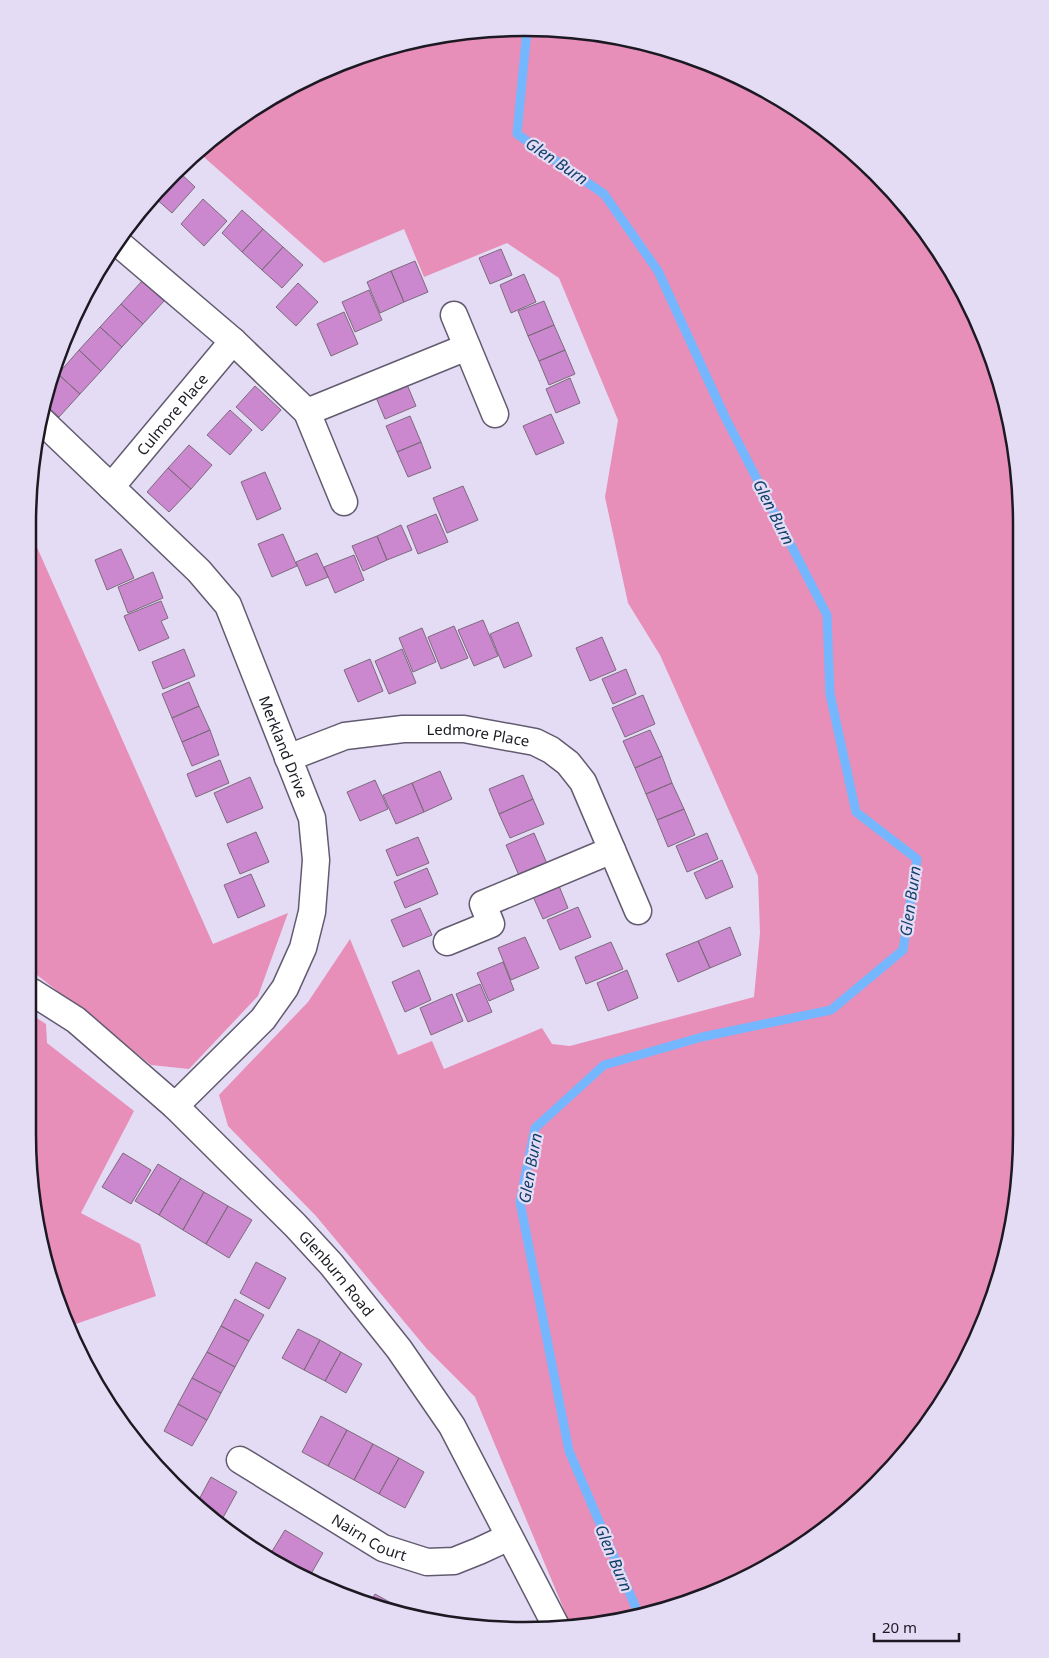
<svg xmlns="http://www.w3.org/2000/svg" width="1049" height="1658" font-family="'Noto Sans',sans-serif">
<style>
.green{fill:#e78eb9}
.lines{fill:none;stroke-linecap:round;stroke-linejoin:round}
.stream{stroke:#75b7ff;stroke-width:9}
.building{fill:#cc88ce;stroke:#7c6b7c}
.minor-casing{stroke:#625b70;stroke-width:29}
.minor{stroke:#fff;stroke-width:26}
.labels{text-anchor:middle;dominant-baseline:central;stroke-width:4.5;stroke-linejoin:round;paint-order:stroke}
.street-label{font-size:15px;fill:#1c1922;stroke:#e4dcf4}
.water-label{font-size:16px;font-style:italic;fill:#103f6c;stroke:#e4dcf4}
.rim{fill:none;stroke:#1c1922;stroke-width:2.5}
</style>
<rect width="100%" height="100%" fill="#e4dcf4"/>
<path class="green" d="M 557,29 L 653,45 L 745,79 L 827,130 L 919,222 L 970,304 L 1004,396 L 1020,492 L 1017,1198 L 984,1323 L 919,1436 L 852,1507 L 800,1547 L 744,1579 L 653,1613 L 570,1624 L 475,1397 L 427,1349 L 316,1216 L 228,1126 L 219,1095 L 308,1002 L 350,939 L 398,1055 L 432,1041 L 444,1069 L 542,1028 L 552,1044 L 570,1046 L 754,997 L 760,933 L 758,876 L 660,655 L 628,603 L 605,497 L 618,420 L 559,278 L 507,243 L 424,277 L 404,229 L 324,263 L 197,151 L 276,94 L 365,54 L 460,32 Z
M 32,536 L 213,944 L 288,913 L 258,996 L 189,1069 L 151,1065 L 32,971 Z
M 32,1015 L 46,1024 L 47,1043 L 134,1111 L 81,1213 L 140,1244 L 156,1296 L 70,1326 L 54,1293 L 32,1199 Z"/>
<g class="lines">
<path class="stream" d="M 527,30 L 517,134 L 604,194 L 658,271 L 725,417 L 827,615 L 830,694 L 856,812 L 917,859 L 903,950 L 831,1010 L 702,1037 L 604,1065 L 535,1128 L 520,1202 L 569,1451 L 639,1615"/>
</g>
<path class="building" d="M 178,171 L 195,187 L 172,213 L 154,197 Z
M 203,199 L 227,221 L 204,246 L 181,224 Z
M 242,210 L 263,229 L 242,252 L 222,233 Z
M 263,229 L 283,247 L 262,270 L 242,252 Z
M 283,247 L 303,265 L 282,288 L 262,270 Z
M 501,249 L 512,275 L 490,284 L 479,258 Z
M 415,261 L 428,292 L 404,302 L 391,271 Z
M 391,271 L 404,302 L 380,313 L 367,282 Z
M 524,274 L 536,302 L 511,313 L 500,285 Z
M 142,281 L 164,301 L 143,324 L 121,304 Z
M 298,283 L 318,302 L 296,326 L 276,307 Z
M 369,290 L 382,320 L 355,332 L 342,302 Z
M 544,301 L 554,325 L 528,336 L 518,311 Z
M 121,304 L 143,324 L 122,347 L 100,327 Z
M 344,312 L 358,344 L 331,356 L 317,324 Z
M 554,325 L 565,350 L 539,361 L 528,336 Z
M 100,327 L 122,347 L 101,371 L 79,350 Z
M 79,350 L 101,371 L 80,394 L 58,374 Z
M 565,350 L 575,374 L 549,385 L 539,361 Z
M 58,374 L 80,394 L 59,417 L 46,405 L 54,378 Z
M 570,378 L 580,403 L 556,413 L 546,389 Z
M 406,382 L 416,406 L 385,419 L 375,395 Z
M 255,386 L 281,410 L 262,431 L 236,407 Z
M 230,410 L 252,430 L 230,455 L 207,435 Z
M 551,414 L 564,443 L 536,455 L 523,426 Z
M 410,416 L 421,442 L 397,452 L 386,426 Z
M 421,442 L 431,468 L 408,477 L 397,452 Z
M 189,445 L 212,465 L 191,489 L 168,468 Z
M 168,468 L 191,489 L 169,512 L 147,492 Z
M 265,472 L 281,509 L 257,520 L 241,482 Z
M 463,486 L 478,520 L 447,533 L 433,498 Z
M 436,514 L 448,542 L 418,554 L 407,526 Z
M 401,525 L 412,550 L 387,560 L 377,536 Z
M 283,534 L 297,566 L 272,577 L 258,544 Z
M 377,536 L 387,560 L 363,571 L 352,546 Z
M 121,549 L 134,578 L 107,590 L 95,560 Z
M 317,553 L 328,577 L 306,586 L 296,562 Z
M 354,555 L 364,580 L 335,593 L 324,567 Z
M 153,572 L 163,598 L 128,613 L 118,587 Z
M 161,601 L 168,618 L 161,621 L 169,638 L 139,651 L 124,616 Z
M 483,620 L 498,656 L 474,666 L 458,630 Z
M 518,622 L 532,656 L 504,668 L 490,634 Z
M 454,626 L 468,658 L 441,669 L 428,637 Z
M 422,628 L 436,662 L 413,672 L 399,638 Z
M 602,637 L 616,670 L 590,681 L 576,648 Z
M 184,649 L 195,676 L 163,689 L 152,662 Z
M 402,649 L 416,683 L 389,694 L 375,661 Z
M 370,659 L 383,691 L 358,702 L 344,670 Z
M 626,669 L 636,694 L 613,704 L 602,679 Z
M 189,682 L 199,706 L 172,718 L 162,694 Z
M 643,695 L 655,724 L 625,737 L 612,708 Z
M 199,706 L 210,730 L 182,742 L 172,718 Z
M 210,730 L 219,755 L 192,766 L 182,742 Z
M 650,730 L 662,756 L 635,768 L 623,741 Z
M 662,756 L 672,783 L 646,794 L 635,768 Z
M 220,760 L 229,783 L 196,797 L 187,774 Z
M 440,771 L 452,799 L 424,812 L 412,783 Z
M 523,775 L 533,799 L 499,814 L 489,789 Z
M 250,777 L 263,808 L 227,823 L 214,793 Z
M 375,780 L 388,809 L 360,821 L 347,792 Z
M 412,783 L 424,812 L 396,824 L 383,795 Z
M 672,783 L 684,809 L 657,820 L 646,794 Z
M 533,799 L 544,824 L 510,838 L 499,814 Z
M 684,809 L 695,835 L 668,847 L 657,820 Z
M 256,832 L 269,862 L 240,874 L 227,844 Z
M 534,833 L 548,866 L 520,878 L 506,845 Z
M 707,833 L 718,859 L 687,872 L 676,846 Z
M 418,837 L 429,863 L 397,876 L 386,850 Z
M 722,860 L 733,887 L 706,899 L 694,873 Z
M 427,868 L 438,894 L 405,908 L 394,882 Z
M 251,874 L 265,906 L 238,918 L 224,885 Z
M 557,881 L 568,908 L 543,919 L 531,892 Z
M 578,907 L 591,937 L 560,950 L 547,920 Z
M 420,908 L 432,935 L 403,947 L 391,920 Z
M 730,927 L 741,955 L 710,968 L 698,941 Z
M 525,937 L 539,968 L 511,980 L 498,948 Z
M 698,941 L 710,968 L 678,982 L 666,954 Z
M 611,942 L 623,969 L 586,984 L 575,957 Z
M 503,962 L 514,990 L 489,1001 L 477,973 Z
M 419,970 L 431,1000 L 405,1012 L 392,982 Z
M 627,970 L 638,998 L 608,1011 L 597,983 Z
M 480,984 L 492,1012 L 468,1022 L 456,994 Z
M 452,994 L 463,1021 L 431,1035 L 420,1008 Z
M 123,1153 L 151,1170 L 131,1204 L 102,1187 Z
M 158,1164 L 181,1178 L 159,1215 L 135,1201 Z
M 181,1178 L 204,1192 L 183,1230 L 159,1215 Z
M 204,1192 L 228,1206 L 206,1244 L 183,1230 Z
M 228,1206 L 252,1220 L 229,1258 L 206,1244 Z
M 256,1262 L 286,1278 L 269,1309 L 240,1293 Z
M 235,1299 L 264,1315 L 249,1341 L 221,1326 Z
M 221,1326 L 249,1341 L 235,1367 L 207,1352 Z
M 298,1329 L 320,1340 L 304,1370 L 282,1358 Z
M 320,1340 L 341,1352 L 325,1381 L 304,1370 Z
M 207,1352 L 235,1367 L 221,1393 L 192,1378 Z
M 341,1352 L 362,1364 L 346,1393 L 325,1381 Z
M 192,1378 L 221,1393 L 207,1420 L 178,1404 Z
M 178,1404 L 207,1420 L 192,1446 L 164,1431 Z
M 321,1416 L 347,1430 L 328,1466 L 302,1452 Z
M 347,1430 L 373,1444 L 354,1480 L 328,1466 Z
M 373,1444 L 399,1458 L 379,1494 L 354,1480 Z
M 399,1458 L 424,1472 L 405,1508 L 379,1494 Z
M 211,1477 L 237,1492 L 219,1525 L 196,1505 Z
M 285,1530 L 323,1553 L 308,1579 L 276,1564 L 268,1558 Z
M 375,1594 L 404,1610 L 402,1614 L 369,1605 Z
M 404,1610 L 421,1619 L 402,1614 Z"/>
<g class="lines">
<defs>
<g id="minor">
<path d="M 118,243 L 233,341 L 307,412 L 344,502"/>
<path d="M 454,315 L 495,414"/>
<path d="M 307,412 L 467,347"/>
<path id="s1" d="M 42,421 L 199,571 L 228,605 L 312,818 L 316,860 L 312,912 L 303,948 L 285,988 L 263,1019 L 175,1106"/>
<path id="s2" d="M 111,487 L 233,341"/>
<path id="s3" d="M 288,758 L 345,736 L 403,729 L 464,729 L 535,742 L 551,750 L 568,763 L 583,782 L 638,911"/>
<path d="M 447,942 L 491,924 L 483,904 L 612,850"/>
<path id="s4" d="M 32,992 L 76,1020 L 175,1106 L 295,1225 L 331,1264 L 399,1349 L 452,1426 L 556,1626"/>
<path id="s5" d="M 240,1460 L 383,1548 L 427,1562 L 454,1561 L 479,1551 L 509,1537"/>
</g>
</defs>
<use href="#minor" class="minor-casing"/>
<use href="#minor" class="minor"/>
</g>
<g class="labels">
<g class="street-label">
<text stroke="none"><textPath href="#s2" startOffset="95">Culmore Place</textPath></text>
<text stroke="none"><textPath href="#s3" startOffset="195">Ledmore Place</textPath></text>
<text stroke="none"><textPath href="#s1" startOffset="414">Merkland Drive</textPath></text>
<text stroke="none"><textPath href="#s4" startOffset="416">Glenburn Road</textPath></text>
<text stroke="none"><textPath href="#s5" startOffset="151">Nairn Court</textPath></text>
</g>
<g class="water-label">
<text transform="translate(557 161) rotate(34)">Glen Burn</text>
<text transform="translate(774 512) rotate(63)">Glen Burn</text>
<text transform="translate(910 901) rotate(-82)">Glen Burn</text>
<text transform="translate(530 1168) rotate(-80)">Glen Burn</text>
<text transform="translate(614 1558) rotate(67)">Glen Burn</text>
</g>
</g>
<path d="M0 0H1049V1658H0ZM524 36H525A488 488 0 0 1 1013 524V1134A488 488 0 0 1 525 1622H524A488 488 0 0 1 36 1134V524A488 488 0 0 1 524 36Z" fill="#e4dcf4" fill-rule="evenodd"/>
<path class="rim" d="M524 36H525A488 488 0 0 1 1013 524V1134A488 488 0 0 1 525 1622H524A488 488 0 0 1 36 1134V524A488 488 0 0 1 524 36Z"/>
<path d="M874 1633v8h85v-8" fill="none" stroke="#1c1922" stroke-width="2.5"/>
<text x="882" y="1633" font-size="15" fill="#1c1922" stroke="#e4dcf4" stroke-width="4" paint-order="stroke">20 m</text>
</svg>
